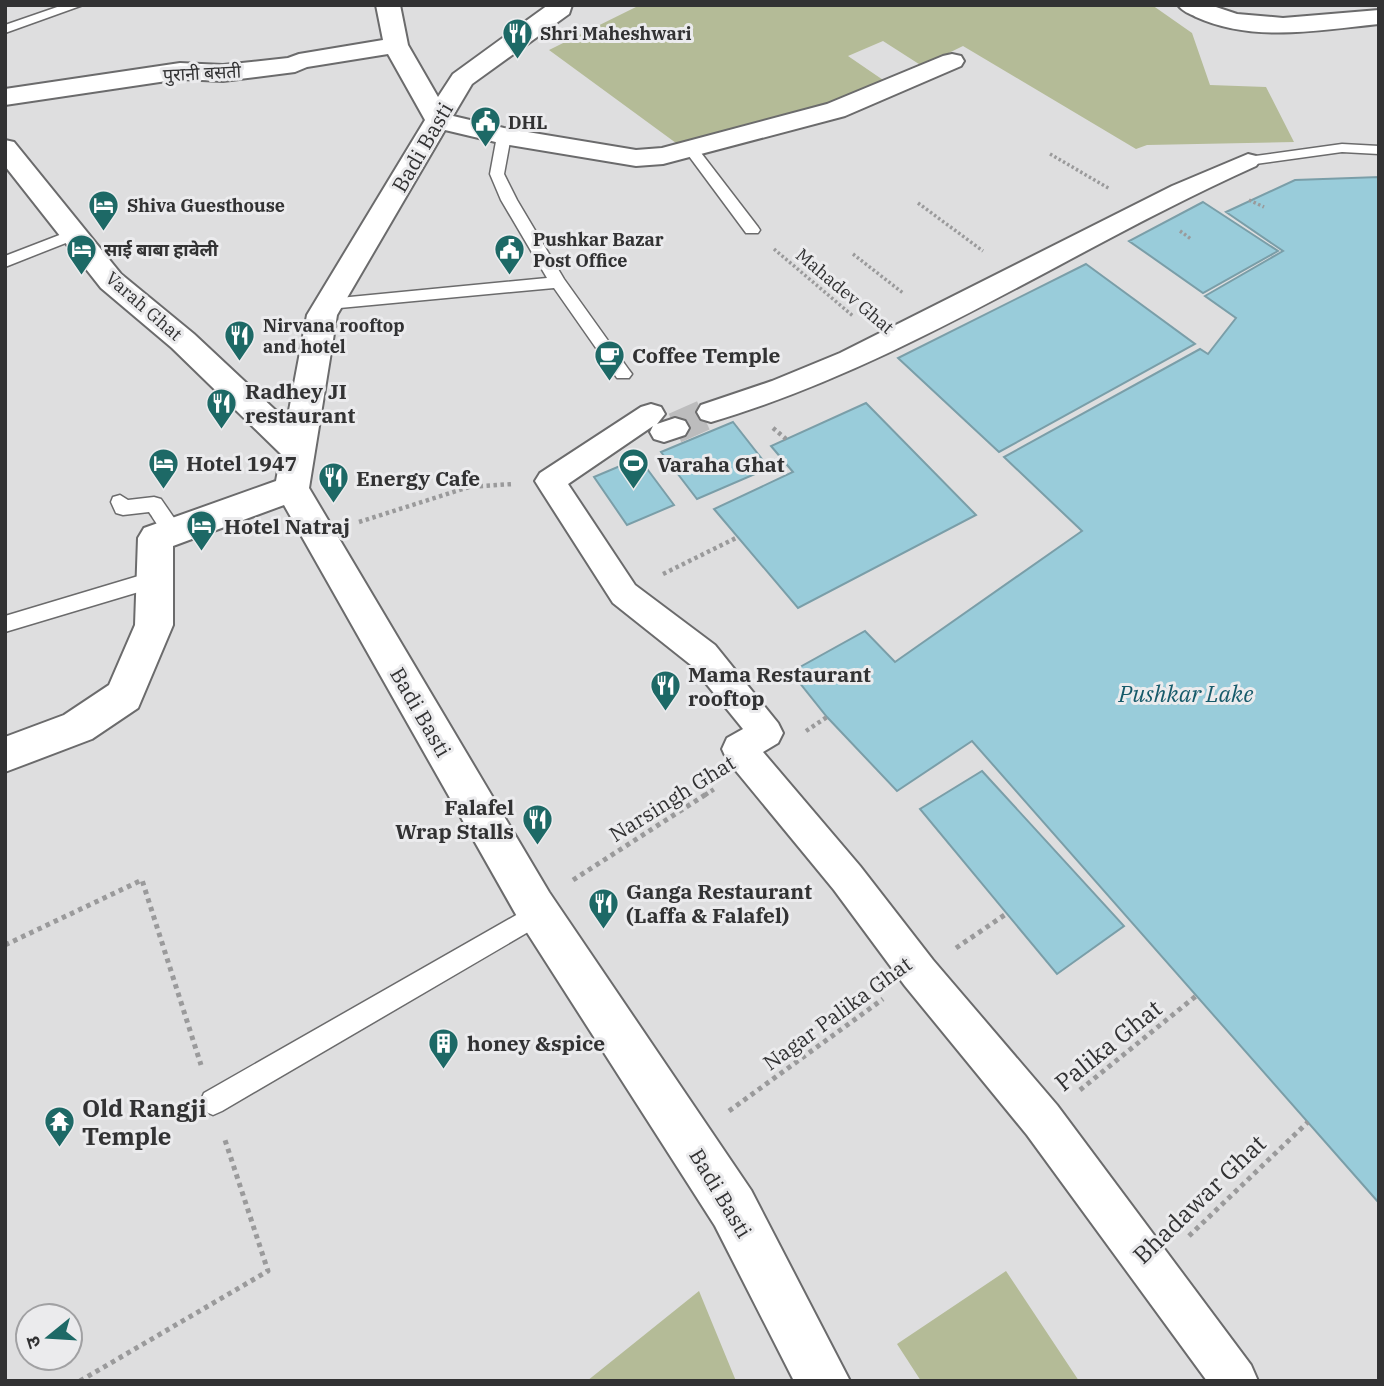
<svg xmlns="http://www.w3.org/2000/svg" width="1384" height="1386" font-family="'IBM Plex Serif','Noto Sans Devanagari',serif">
<style>
.green{fill:#b4bb97}
.water{fill:#99ccda;stroke:#7a9ea8;stroke-width:2}
.lines{fill:none;stroke-linecap:round;stroke-linejoin:round}
.pedestrian-tunnel{stroke:#bcbcbd;stroke-width:31;stroke-dasharray:31 16;stroke-linecap:butt}
.service-casing{stroke:#6b6b6c;stroke-width:3}
.pedestrian-casing{stroke:#6b6b6c;stroke-width:4}
.minor-casing{stroke:#6b6b6c;stroke-width:4}
.path-far2{stroke:#9a9a9b;stroke-width:3.5;stroke-dasharray:2.5 2.5;stroke-linecap:butt}
.path-far1{stroke:#9a9a9b;stroke-width:4.5;stroke-dasharray:3.5 3.5;stroke-linecap:butt}
.path{stroke:#9a9a9b;stroke-width:5;stroke-dasharray:4.5 4.5;stroke-linecap:butt}
.service{fill:#fff;fill-rule:evenodd}
.pedestrian{fill:#fff;fill-rule:evenodd}
.minor{fill:#fff;fill-rule:evenodd}
.labels{text-anchor:middle;dominant-baseline:central;stroke-width:6;stroke-linejoin:round;paint-order:stroke}
.far-poi-label{font-size:18px;font-weight:bold;fill:#323233;stroke:#ebebed;text-anchor:start}
.far-street-label{font-size:18px;fill:#323233;stroke:#ebebed}
.street-label{font-size:21px;fill:#323233;stroke:#ebebed}
.poi-label{font-size:21px;font-weight:bold;fill:#323233;stroke:#ebebed;text-anchor:start}
.water-label{font-size:23px;font-style:italic;fill:#165a6a;stroke:#ebebed}
.near-street-label{font-size:24px;fill:#323233;stroke:#ebebed}
.near-poi-label{font-size:24px;font-weight:bold;fill:#323233;stroke:#ebebed;text-anchor:start}
</style>
<rect width="100%" height="100%" fill="#dededf"/>
<path class="green" d="M 640,5 L 1152,5 L 1192,33 L 1210,85 L 1266,87 L 1294,142 L 1147,145 L 1136,149 L 963,46 L 922,66 L 883,41 L 848,56 L 886,82 L 837,100 L 676,143 L 549,50 Z
M 1006,1271 L 1079,1381 L 921,1381 L 897,1344 Z
M 699,1291 L 736,1381 L 587,1381 Z"/>
<path class="water" d="M 1379,177 L 1379,1203 L 972,741 L 897,791 L 827,717 L 791,672 L 865,631 L 895,662 L 1082,531 L 1004,457 L 1200,349 L 1208,354 L 1236,318 L 1205,296 L 1283,251 L 1226,212 L 1295,180 Z
M 1203,202 L 1278,251 L 1203,293 L 1129,241 Z
M 1086,264 L 1195,344 L 999,452 L 898,358 Z
M 866,403 L 976,515 L 798,608 L 714,509 L 793,472 L 771,446 Z
M 733,422 L 769,468 L 697,499 L 661,452 Z
M 639,458 L 674,505 L 627,525 L 594,477 Z
M 982,771 L 1124,926 L 1057,974 L 920,809 Z"/>
<g class="lines">
<path class="pedestrian-tunnel" d="M 675,428 L 711,412"/>
<defs>
<path id="service" d="M 63,5 L 83,5 L 5,33 L 5,25 Z
M 504,132 L 511,136 L 504,174 L 517,200 L 564,279 L 629,370 L 632,374 L 629,378 L 617,378 L 554,288 L 329,309 L 321,304 L 329,299 L 547,278 L 501,200 L 490,174 L 497,136 Z
M 690,144 L 695,145 L 758,227 L 760,230 L 758,233 L 746,233 L 683,148 Z
M 1342,144 L 1379,146 L 1379,154 L 1342,152 L 1248,165 L 1241,161 L 1248,157 Z
M 75,229 L 81,231 L 83,234 L 81,237 L 5,267 L 5,256 Z
M 120,495 L 128,500 L 154,497 L 161,499 L 183,531 L 180,536 C 164,541 157,523 149,512 L 123,515 L 116,513 L 111,502 L 113,497 Z
M 155,571 L 162,573 L 165,579 L 162,585 L 5,632 L 5,616 Z
M 539,902 L 547,905 L 551,913 L 547,921 L 222,1111 L 213,1115 L 204,1111 L 200,1102 L 204,1093 Z"/>
<path id="pedestrian" d="M 1248,154 L 1256,156 L 1260,161 L 1256,166 C 1073,248 904,365 711,422 L 701,419 L 697,412 L 701,405 L 772,381 L 840,353 L 1172,186 Z
M 651,404 L 661,407 L 665,414 L 657,424 L 675,418 L 685,421 L 689,428 L 685,435 L 664,442 L 654,439 L 650,432 L 653,426 L 568,484 L 635,585 L 715,645 L 778,723 L 783,733 L 778,743 L 763,752 L 860,866 L 933,960 L 1057,1105 L 1251,1365 L 1258,1381 L 1207,1381 L 1027,1135 L 905,986 L 834,890 L 727,760 L 722,749 L 727,738 L 743,729 L 691,665 L 613,603 L 540,489 L 535,481 L 540,473 L 641,407 Z"/>
<path id="minor" d="M 376,5 L 400,5 L 408,45 L 438,97 L 453,74 L 548,5 L 572,5 L 569,14 L 472,84 L 453,116 L 504,128 L 636,150 L 662,148 L 827,104 L 943,56 L 952,54 L 961,56 L 964,61 L 961,66 L 845,116 L 663,164 L 636,166 L 504,144 L 445,130 L 337,315 L 309,488 L 549,892 L 751,1190 L 850,1381 L 794,1381 L 715,1226 L 519,920 L 284,505 L 173,546 L 173,625 L 138,708 L 92,739 L 5,772 L 5,737 L 64,715 L 109,685 L 135,625 L 138,538 L 144,528 L 276,481 L 281,454 L 172,348 L 101,288 L 5,166 L 5,140 L 14,142 L 121,274 L 194,334 L 287,421 L 307,315 L 425,120 L 388,54 L 307,67 L 295,72 L 223,81 L 180,79 L 5,105 L 5,89 L 180,63 L 223,65 L 288,58 L 299,54 L 383,40 Z
M 1178,5 L 1210,5 L 1237,14 L 1283,18 L 1379,10 L 1379,24 C 1319,30 1253,43 1196,17 C 1189,13 1183,12 1178,5 Z"/>
</defs>
<use href="#service" class="service-casing"/>
<use href="#pedestrian" class="pedestrian-casing"/>
<use href="#minor" class="minor-casing"/>
<path class="path-far2" d="M 1050,154 L 1110,189
M 1249,200 L 1264,207
M 918,203 L 983,251
M 1180,231 L 1191,239
M 774,249 L 853,316
M 853,254 L 903,293"/>
<path class="path-far1" d="M 773,428 L 786,439
M 359,522 L 469,487 L 513,484
M 663,574 L 738,537
M 806,731 L 827,717
M 705,795 L 716,788"/>
<path class="path" d="M 573,880 L 708,793
M 5,945 L 142,880 L 201,1065
M 956,948 L 1006,914
M 1080,1090 L 1196,996
M 729,1111 L 883,999
M 1189,1236 L 1308,1122
M 80,1381 L 268,1271 L 225,1140"/>
<use href="#service" class="service"/>
<use href="#pedestrian" class="pedestrian"/>
<use href="#minor" class="minor"/>
</g>
<defs>
<symbol id="restaurant-pin" viewBox="-11 -11 22 30"><path d="M0 17L-7.5 6A9.5 9.5 0 1 1 7.5 6Z" fill="#1d6966" stroke="#ebebed"/><path d="M-5-6h1v4h1v-4h1v4h1v-4h1v5L-1.5 .5V6h-2V.5L-5-1ZM5-6V6H3V1.5H1.5Q1.5-4 5-6Z" fill="#fff"/></symbol>
<symbol id="civic-pin" viewBox="-11 -11 22 30"><path d="M0 17L-7.5 6A9.5 9.5 0 1 1 7.5 6Z" fill="#1d6966" stroke="#ebebed"/><path d="M-.6-6.5H3V-4.5H.6V-3L4-1V1h2V6H-6V1h2V-1L-.6-3ZM-1.2 2.5V6h2.4V2.5Z" fill="#fff"/></symbol>
<symbol id="hotel-pin" viewBox="-11 -11 22 30"><path d="M0 17L-7.5 6A9.5 9.5 0 1 1 7.5 6Z" fill="#1d6966" stroke="#ebebed"/><path d="M-6-4.5h1.5V1H6V5H4.5V3h-9V5H-6ZM-4 0a1.8 1.8 0 1 1 3.6 0ZM.5 0V-2.5h3Q6-2.5 6 0Z" fill="#fff"/></symbol>
<symbol id="cafe-pin" viewBox="-11 -11 22 30"><path d="M0 17L-7.5 6A9.5 9.5 0 1 1 7.5 6Z" fill="#1d6966" stroke="#ebebed"/><path d="M-5.5-4.5H6V0H3Q3 3.5 0 3.5H-2.5Q-5.5 3.5-5.5 0ZM3-3.2v2h1.7v-2ZM-6 4.5H4V6H-6Z" fill="#fff"/></symbol>
<symbol id="stadium-pin" viewBox="-11 -11 22 30"><path d="M0 17L-7.5 6A9.5 9.5 0 1 1 7.5 6Z" fill="#1d6966" stroke="#ebebed"/><path d="M0-5a6.5 5 0 1 0 0 10a6.5 5 0 1 0 0-10ZM-3.5-1.8h7v3.6h-7Z" fill="#fff"/></symbol>
<symbol id="building-pin" viewBox="-11 -11 22 30"><path d="M0 17L-7.5 6A9.5 9.5 0 1 1 7.5 6Z" fill="#1d6966" stroke="#ebebed"/><path d="M-4-6H4V6H1V3H-1V6H-4ZM-2.5-4.3h1.7v1.8h-1.7ZM.8-4.3h1.7v1.8H.8ZM-2.5-1h1.7V.8h-1.7ZM.8-1h1.7V.8H.8Z" fill="#fff"/></symbol>
<symbol id="temple-pin" viewBox="-11 -11 22 30"><path d="M0 17L-7.5 6A9.5 9.5 0 1 1 7.5 6Z" fill="#1d6966" stroke="#ebebed"/><path d="M0-6L5-2H3V0L6.5 2.5H4V6H1.5V3h-3V6H-4V2.5H-6.5L-3 0V-2H-5Z" fill="#fff"/></symbol>
</defs>
<g fill-rule="evenodd">
<use href="#restaurant-pin" x="500" y="16" width="35" height="47"/>
<use href="#civic-pin" x="468" y="104" width="35" height="47"/>
<use href="#hotel-pin" x="86" y="188" width="35" height="47"/>
<use href="#hotel-pin" x="64" y="232" width="35" height="47"/>
<use href="#civic-pin" x="492" y="232" width="35" height="47"/>
<use href="#restaurant-pin" x="222" y="318" width="35" height="47"/>
<use href="#cafe-pin" x="592" y="338" width="35" height="47"/>
<use href="#restaurant-pin" x="204" y="386" width="35" height="47"/>
<use href="#hotel-pin" x="146" y="446" width="35" height="47"/>
<use href="#stadium-pin" x="616" y="446" width="35" height="47"/>
<use href="#restaurant-pin" x="316" y="460" width="35" height="47"/>
<use href="#hotel-pin" x="184" y="508" width="35" height="47"/>
<use href="#restaurant-pin" x="648" y="668" width="35" height="47"/>
<use href="#restaurant-pin" x="520" y="802" width="35" height="47"/>
<use href="#restaurant-pin" x="586" y="886" width="35" height="47"/>
<use href="#building-pin" x="426" y="1026" width="35" height="47"/>
<use href="#temple-pin" x="42" y="1104" width="35" height="47"/>
</g>
<g class="labels">
<g class="far-poi-label">
<text x="540" y="33">Shri Maheshwari</text>
<text x="508" y="122">DHL</text>
<text x="127" y="205">Shiva Guesthouse</text>
<text x="533" y="239">Pushkar Bazar<tspan x="533" dy="21">Post Office</tspan></text>
<text x="104" y="249">साई बाबा हावेली</text>
<text x="263" y="325">Nirvana rooftop<tspan x="263" dy="21">and hotel</tspan></text>
</g>
<g class="far-street-label">
<text transform="translate(202 73) rotate(-3)">पुरानी बसती</text>
<text transform="translate(845 291) rotate(40)">Mahadev Ghat</text>
<text transform="translate(144 306) rotate(41)">Varah Ghat</text>
</g>
<g class="street-label">
<text transform="translate(422 147) rotate(-60)">Badi Basti</text>
<text transform="translate(421 712) rotate(60)">Badi Basti</text>
<text transform="translate(672 798) rotate(-32)">Narsingh Ghat</text>
<text transform="translate(837 1013) rotate(-36)">Nagar Palika Ghat</text>
<text transform="translate(721 1193) rotate(59)">Badi Basti</text>
</g>
<g class="poi-label">
<text x="632" y="355">Coffee Temple</text>
<text x="245" y="391">Radhey JI<tspan x="245" dy="24">restaurant</tspan></text>
<text x="186" y="463">Hotel 1947</text>
<text x="657" y="464">Varaha Ghat</text>
<text x="356" y="478">Energy Cafe</text>
<text x="224" y="526">Hotel Natraj</text>
<text x="688" y="674">Mama Restaurant<tspan x="688" dy="24">rooftop</tspan></text>
<text x="514" y="807" text-anchor="end">Falafel<tspan x="514" dy="24">Wrap Stalls</tspan></text>
<text x="626" y="891">Ganga Restaurant<tspan x="626" dy="24">(Laffa &amp; Falafel)</tspan></text>
<text x="467" y="1043">honey &amp;spice</text>
</g>
<g class="water-label">
<text x="1186" y="693">Pushkar Lake</text>
</g>
<g class="near-street-label">
<text transform="translate(1108 1045) rotate(-39)">Palika Ghat</text>
<text transform="translate(1199 1199) rotate(-44)">Bhadawar Ghat</text>
</g>
<g class="near-poi-label">
<text x="82" y="1108">Old Rangji<tspan x="82" dy="28">Temple</tspan></text>
</g>
</g>
<rect width="1384" height="1386" fill="none" stroke="#323233" stroke-width="14"/>
<g transform="translate(49 1337) rotate(252)"><circle r="33" fill="#ebebed" stroke="#a1a1a3" stroke-width="2"/>
<path d="M0-5L12 26L0 18L-12 26Z" fill="#1d6966"/>
<text y="-10" font-size="19" font-weight="bold" text-anchor="middle" fill="#323233">उ</text>
</g>
</svg>
